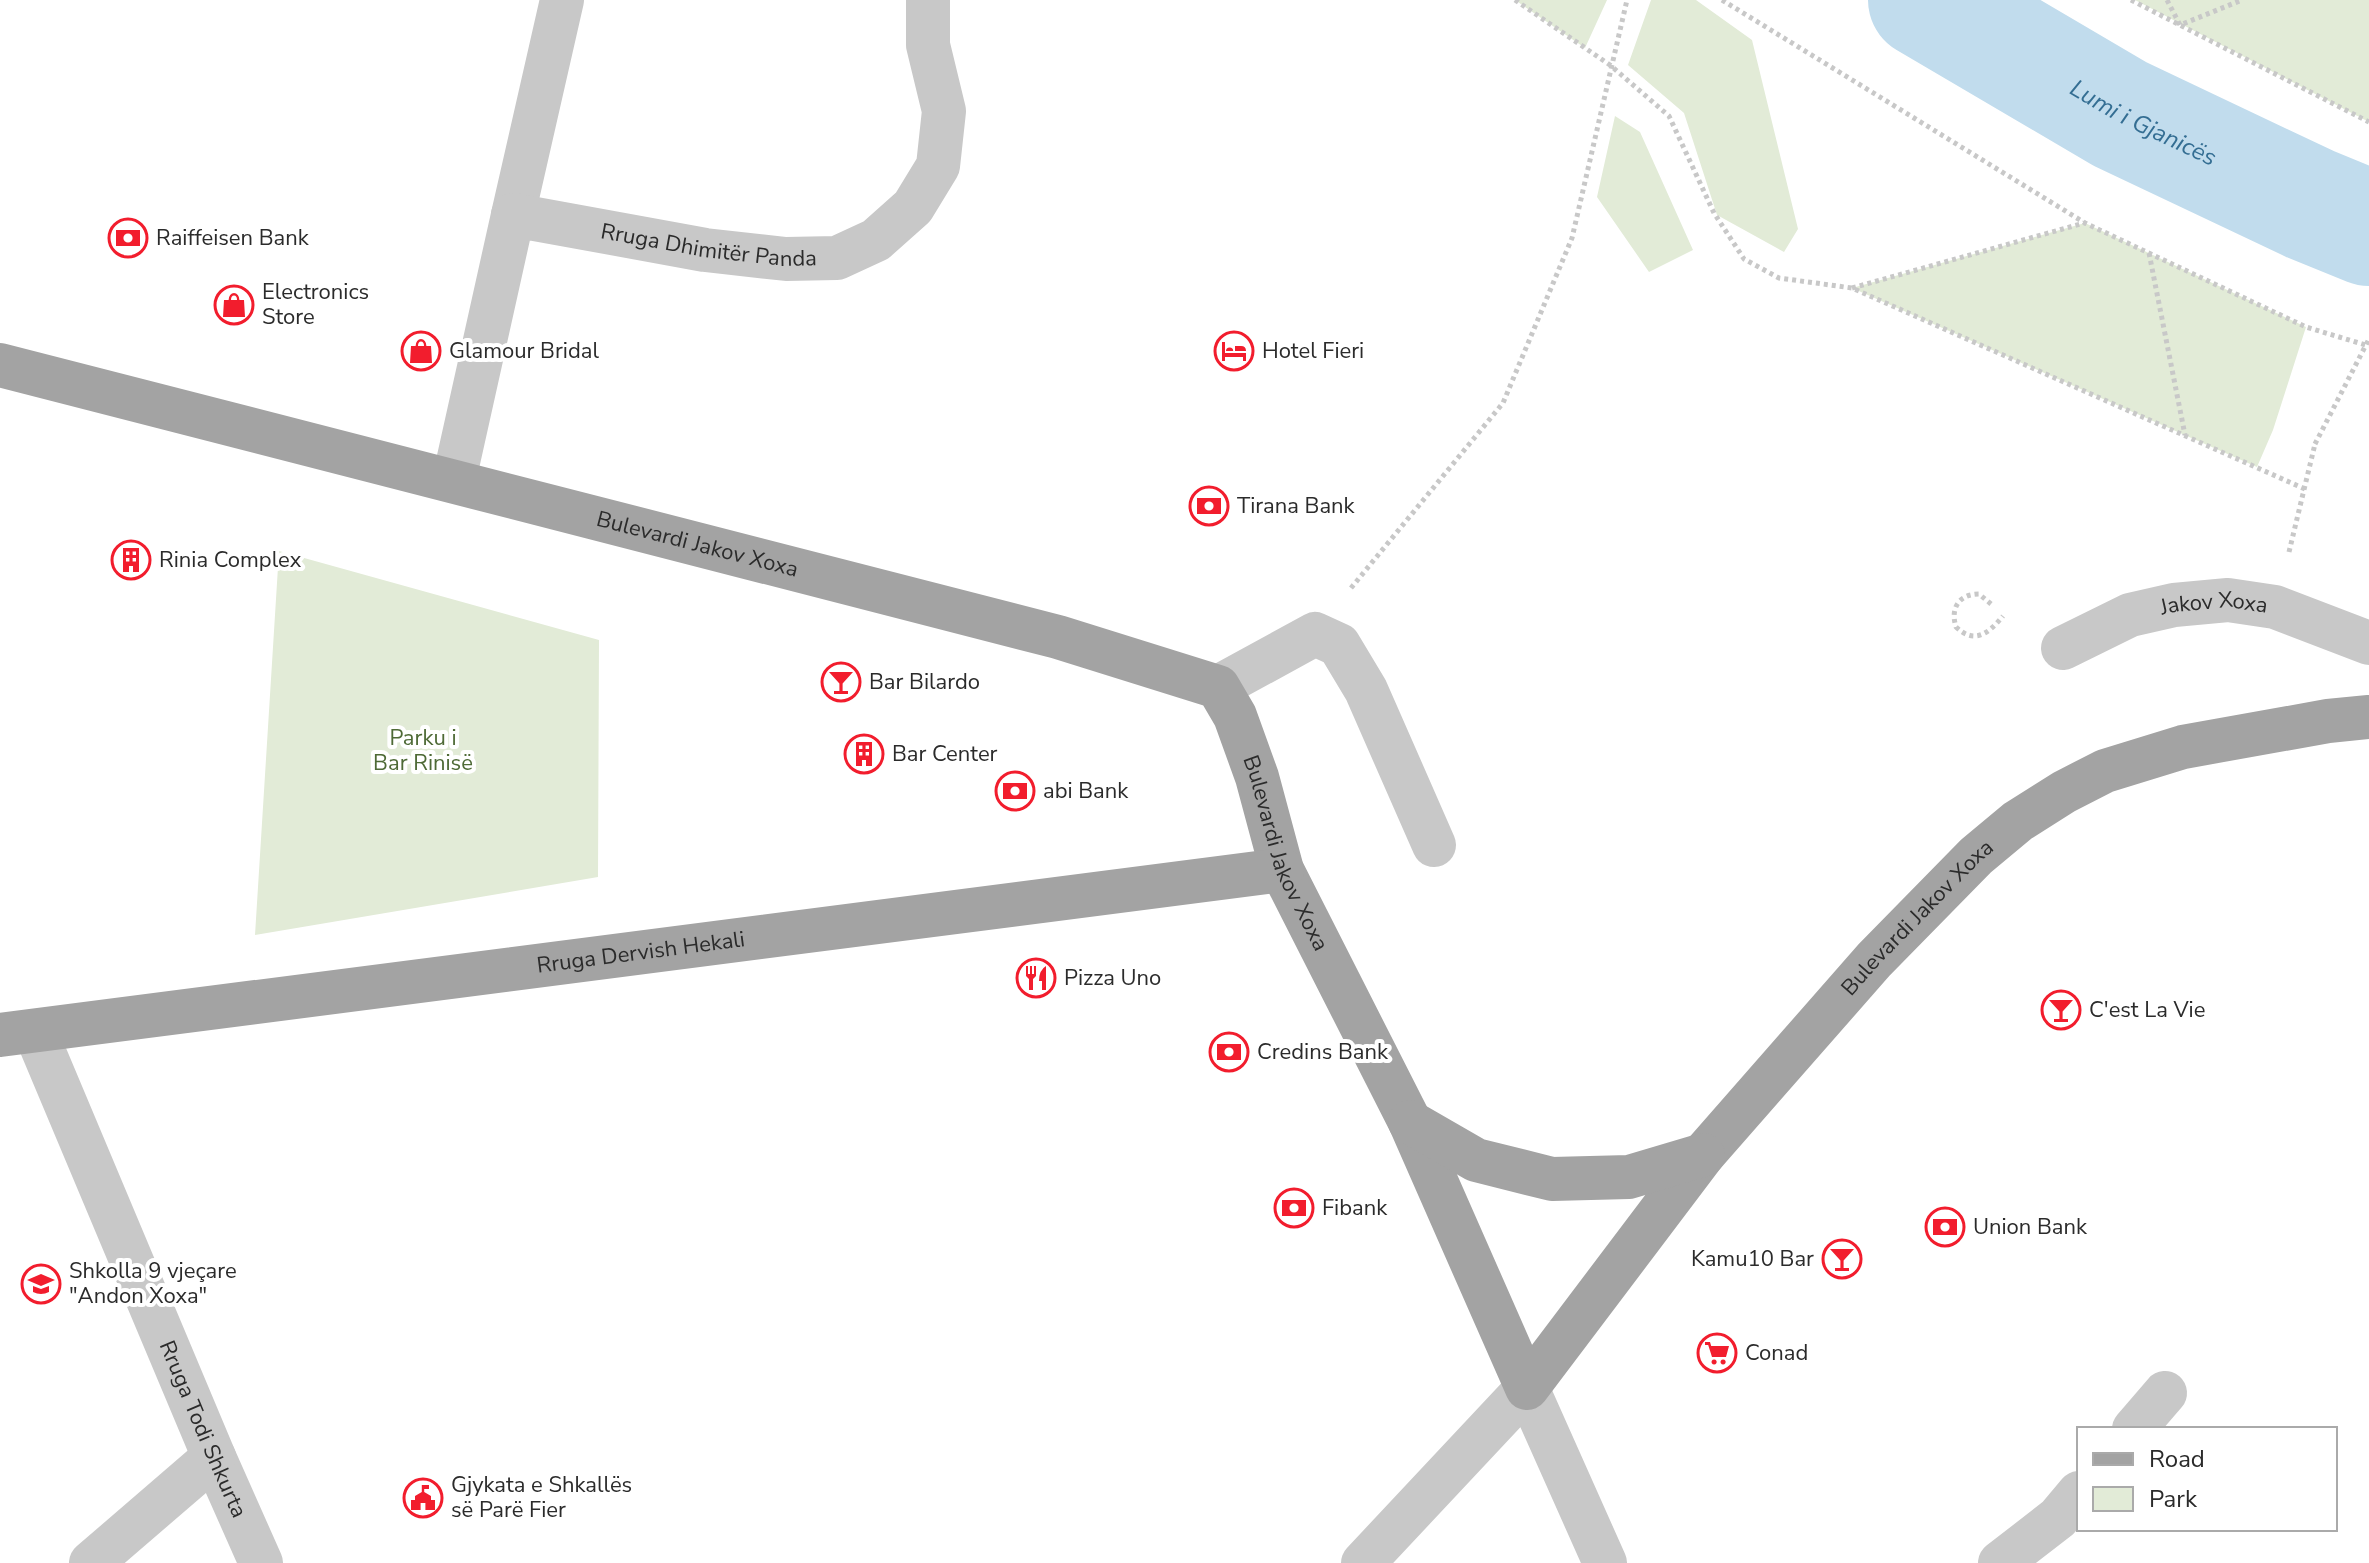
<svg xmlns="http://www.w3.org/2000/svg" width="2369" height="1563" font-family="'Nunito Sans',sans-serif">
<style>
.green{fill:#e2ebd7}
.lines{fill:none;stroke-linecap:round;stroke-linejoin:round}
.river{stroke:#c1dced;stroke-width:116}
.path{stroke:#c8c8c8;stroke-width:5;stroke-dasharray:4 4;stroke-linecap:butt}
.minor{stroke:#c8c8c8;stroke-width:44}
.major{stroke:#a3a3a3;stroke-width:44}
.path-bridge{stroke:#c8c8c8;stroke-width:5;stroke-dasharray:4 4;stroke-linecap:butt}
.labels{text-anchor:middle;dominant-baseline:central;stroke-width:8;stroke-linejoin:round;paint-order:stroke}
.poi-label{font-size:22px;fill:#2b2b2b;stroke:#fff;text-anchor:start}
.street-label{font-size:22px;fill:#2b2b2b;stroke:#fff}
.park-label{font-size:22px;fill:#4e6a36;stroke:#fff}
.water-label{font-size:24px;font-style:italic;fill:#346e93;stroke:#fff}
</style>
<rect width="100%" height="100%" fill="#fff"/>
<path class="green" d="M 1515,0 L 1607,0 L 1585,48 Z
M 1651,0 L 1696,0 L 1752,40 L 1798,229 L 1784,252 L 1717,215 L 1684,113 L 1628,65 Z
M 2135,0 L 2369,0 L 2369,122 Z
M 1615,116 L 1640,132 L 1693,250 L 1649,272 L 1597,197 Z
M 2085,223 L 2306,327 L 2273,430 L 2257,467 L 1852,288 Z
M 279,551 L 599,640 L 598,877 L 255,935 Z"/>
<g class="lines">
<path class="river" id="s1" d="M 1926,0 L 2120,114 L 2310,204 L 2369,228"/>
<path class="path" d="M 1515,0 L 1610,65 L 1669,116 L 1714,213 L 1744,259 L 1779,278 L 1852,288 L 2305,489
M 1722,0 L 2085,223 L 2306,327 L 2369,346
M 2131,0 L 2369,122
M 2167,0 L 2180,25 L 2242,0
M 2149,253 L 2185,435
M 1852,288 L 2084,223
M 2289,552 L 2315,444
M 1351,588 L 1503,403 L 1572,238 L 1627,0
M 1991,604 L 1979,594 C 1959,594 1950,608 1956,627 C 1975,645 1989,633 2003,616"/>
<g class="minor">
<path d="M 513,215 L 562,0"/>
<path id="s2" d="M 454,480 L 513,215 L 705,250 L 786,259 L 837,258 L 876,240 L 913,207 L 938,166 L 944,111 L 928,45 L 928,0"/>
<path id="s3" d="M 2063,648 L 2130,615 L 2174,605 L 2228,600 L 2275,607 L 2369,643"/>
<path d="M 1218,687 L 1315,634 L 1339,645 L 1366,690 L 1434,845"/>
<path id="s4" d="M 35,1031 L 214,1457 L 261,1563"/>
<path d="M 2134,1429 L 2165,1393"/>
<path d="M 91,1563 L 214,1457"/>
<path d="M 1363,1563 L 1527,1388 L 1605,1563"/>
<path d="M 2000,1563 L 2058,1518 L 2079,1493"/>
</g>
<g class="major">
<path id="s5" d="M 0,365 L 1058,637 L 1218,687 L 1235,716 L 1257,777 L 1282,870 L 1410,1122 L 1527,1388 L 1703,1155 L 1874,960 L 1976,856 L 2018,821 L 2064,792 L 2105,771 L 2183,747 L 2328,721 L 2369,717"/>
<path id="s6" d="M 0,1035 L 1282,870"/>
<path d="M 1410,1122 L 1476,1160 L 1552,1179 L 1629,1177 L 1703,1155"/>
</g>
<path class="path-bridge" d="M 2315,444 L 2369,339"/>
</g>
<defs>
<symbol id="bank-ring" viewBox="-11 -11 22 22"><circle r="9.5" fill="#fff" stroke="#f21d2d" stroke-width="1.5"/><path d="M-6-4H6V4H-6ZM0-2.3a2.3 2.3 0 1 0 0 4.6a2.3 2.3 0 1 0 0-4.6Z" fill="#f21d2d"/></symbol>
<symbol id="shop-ring" viewBox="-11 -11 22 22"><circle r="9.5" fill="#fff" stroke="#f21d2d" stroke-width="1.5"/><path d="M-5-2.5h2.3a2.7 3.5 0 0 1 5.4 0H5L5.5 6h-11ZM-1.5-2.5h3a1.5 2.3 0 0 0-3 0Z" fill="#f21d2d"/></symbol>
<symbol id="hotel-ring" viewBox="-11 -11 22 22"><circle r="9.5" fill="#fff" stroke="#f21d2d" stroke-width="1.5"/><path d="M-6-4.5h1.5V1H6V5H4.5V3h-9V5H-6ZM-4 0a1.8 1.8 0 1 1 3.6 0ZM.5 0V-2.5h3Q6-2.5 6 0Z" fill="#f21d2d"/></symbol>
<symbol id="building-ring" viewBox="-11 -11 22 22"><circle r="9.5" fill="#fff" stroke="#f21d2d" stroke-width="1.5"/><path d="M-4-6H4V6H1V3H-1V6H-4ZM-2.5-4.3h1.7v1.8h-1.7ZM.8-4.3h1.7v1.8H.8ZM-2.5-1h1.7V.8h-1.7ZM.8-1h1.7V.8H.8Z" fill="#f21d2d"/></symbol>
<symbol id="bar-ring" viewBox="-11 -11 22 22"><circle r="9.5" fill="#fff" stroke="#f21d2d" stroke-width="1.5"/><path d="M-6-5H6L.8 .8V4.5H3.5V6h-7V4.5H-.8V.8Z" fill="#f21d2d"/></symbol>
<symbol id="restaurant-ring" viewBox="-11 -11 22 22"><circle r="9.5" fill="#fff" stroke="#f21d2d" stroke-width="1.5"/><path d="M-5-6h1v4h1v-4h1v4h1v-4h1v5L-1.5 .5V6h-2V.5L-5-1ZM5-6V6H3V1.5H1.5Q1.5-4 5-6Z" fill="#f21d2d"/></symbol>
<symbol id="school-ring" viewBox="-11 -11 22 22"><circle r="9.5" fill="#fff" stroke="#f21d2d" stroke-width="1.5"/><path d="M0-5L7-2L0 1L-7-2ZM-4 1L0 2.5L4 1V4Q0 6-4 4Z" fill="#f21d2d"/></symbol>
<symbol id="supermarket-ring" viewBox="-11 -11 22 22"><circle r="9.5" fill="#fff" stroke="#f21d2d" stroke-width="1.5"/><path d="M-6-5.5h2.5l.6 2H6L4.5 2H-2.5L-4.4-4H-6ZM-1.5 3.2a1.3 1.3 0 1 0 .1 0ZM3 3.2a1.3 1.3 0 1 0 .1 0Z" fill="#f21d2d"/></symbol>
<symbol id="civic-ring" viewBox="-11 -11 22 22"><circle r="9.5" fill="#fff" stroke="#f21d2d" stroke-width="1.5"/><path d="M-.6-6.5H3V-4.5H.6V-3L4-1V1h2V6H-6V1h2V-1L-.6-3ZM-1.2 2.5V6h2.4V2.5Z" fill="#f21d2d"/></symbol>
</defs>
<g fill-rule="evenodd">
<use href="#bank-ring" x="106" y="216" width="44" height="44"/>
<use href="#shop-ring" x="212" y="283" width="44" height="44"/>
<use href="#shop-ring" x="399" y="329" width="44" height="44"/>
<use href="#hotel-ring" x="1212" y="329" width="44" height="44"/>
<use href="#bank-ring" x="1187" y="484" width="44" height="44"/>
<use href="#building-ring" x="109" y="538" width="44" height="44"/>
<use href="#bar-ring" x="819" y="660" width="44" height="44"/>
<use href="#building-ring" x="842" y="732" width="44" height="44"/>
<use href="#bank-ring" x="993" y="769" width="44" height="44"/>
<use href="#restaurant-ring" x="1014" y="956" width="44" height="44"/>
<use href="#bar-ring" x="2039" y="988" width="44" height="44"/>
<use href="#bank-ring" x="1207" y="1030" width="44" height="44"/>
<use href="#bank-ring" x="1272" y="1186" width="44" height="44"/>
<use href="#bank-ring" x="1923" y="1205" width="44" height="44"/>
<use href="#bar-ring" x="1820" y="1237" width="44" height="44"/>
<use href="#school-ring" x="19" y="1262" width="44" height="44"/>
<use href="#supermarket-ring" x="1695" y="1331" width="44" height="44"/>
<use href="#civic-ring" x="401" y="1476" width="44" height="44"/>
</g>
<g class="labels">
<g class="poi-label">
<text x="156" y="238">Raiffeisen Bank</text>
<text x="262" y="292">Electronics<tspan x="262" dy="25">Store</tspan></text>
<text x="449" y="351">Glamour Bridal</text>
<text x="1262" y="351">Hotel Fieri</text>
<text x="1237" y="506">Tirana Bank</text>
<text x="159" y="560">Rinia Complex</text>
<text x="869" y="682">Bar Bilardo</text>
<text x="892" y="754">Bar Center</text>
<text x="1043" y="791">abi Bank</text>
<text x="1064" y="978">Pizza Uno</text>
<text x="2089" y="1010">C'est La Vie</text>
<text x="1257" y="1052">Credins Bank</text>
<text x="1322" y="1208">Fibank</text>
<text x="1973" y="1227">Union Bank</text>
<text x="1814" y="1259" text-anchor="end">Kamu10 Bar</text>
<text x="69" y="1271">Shkolla 9 vjeçare<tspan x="69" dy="25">"Andon Xoxa"</tspan></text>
<text x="1745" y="1353">Conad</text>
<text x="451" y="1485">Gjykata e Shkallës<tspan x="451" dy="25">së Parë Fier</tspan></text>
</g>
<g class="street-label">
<text stroke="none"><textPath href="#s2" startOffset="470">Rruga Dhimitër Panda</textPath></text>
<text stroke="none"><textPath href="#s5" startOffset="720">Bulevardi Jakov Xoxa</textPath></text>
<text stroke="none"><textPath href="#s3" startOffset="160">Jakov Xoxa</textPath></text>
<text stroke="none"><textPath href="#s5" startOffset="1440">Bulevardi Jakov Xoxa</textPath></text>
<text stroke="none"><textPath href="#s5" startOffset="2640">Bulevardi Jakov Xoxa</textPath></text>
<text stroke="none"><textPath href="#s6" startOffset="646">Rruga Dervish Hekali</textPath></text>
<text stroke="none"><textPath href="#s4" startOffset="432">Rruga Todi Shkurta</textPath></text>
</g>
<g class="park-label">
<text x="423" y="738">Parku i<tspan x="423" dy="25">Bar Rinisë</tspan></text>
</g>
<g class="water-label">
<text stroke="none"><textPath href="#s1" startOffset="250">Lumi i Gjanicës</textPath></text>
</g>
</g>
<rect x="2077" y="1427" width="260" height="104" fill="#ffffff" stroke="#aaaaaa" stroke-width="2"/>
<rect x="2093" y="1453" width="40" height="12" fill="#a3a3a3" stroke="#aaaaaa" stroke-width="2"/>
<text x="2149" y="1467" font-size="24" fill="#2b2b2b">Road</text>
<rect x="2093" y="1487" width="40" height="24" fill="#e2ebd7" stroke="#aaaaaa" stroke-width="2"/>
<text x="2149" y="1507" font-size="24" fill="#2b2b2b">Park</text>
</svg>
